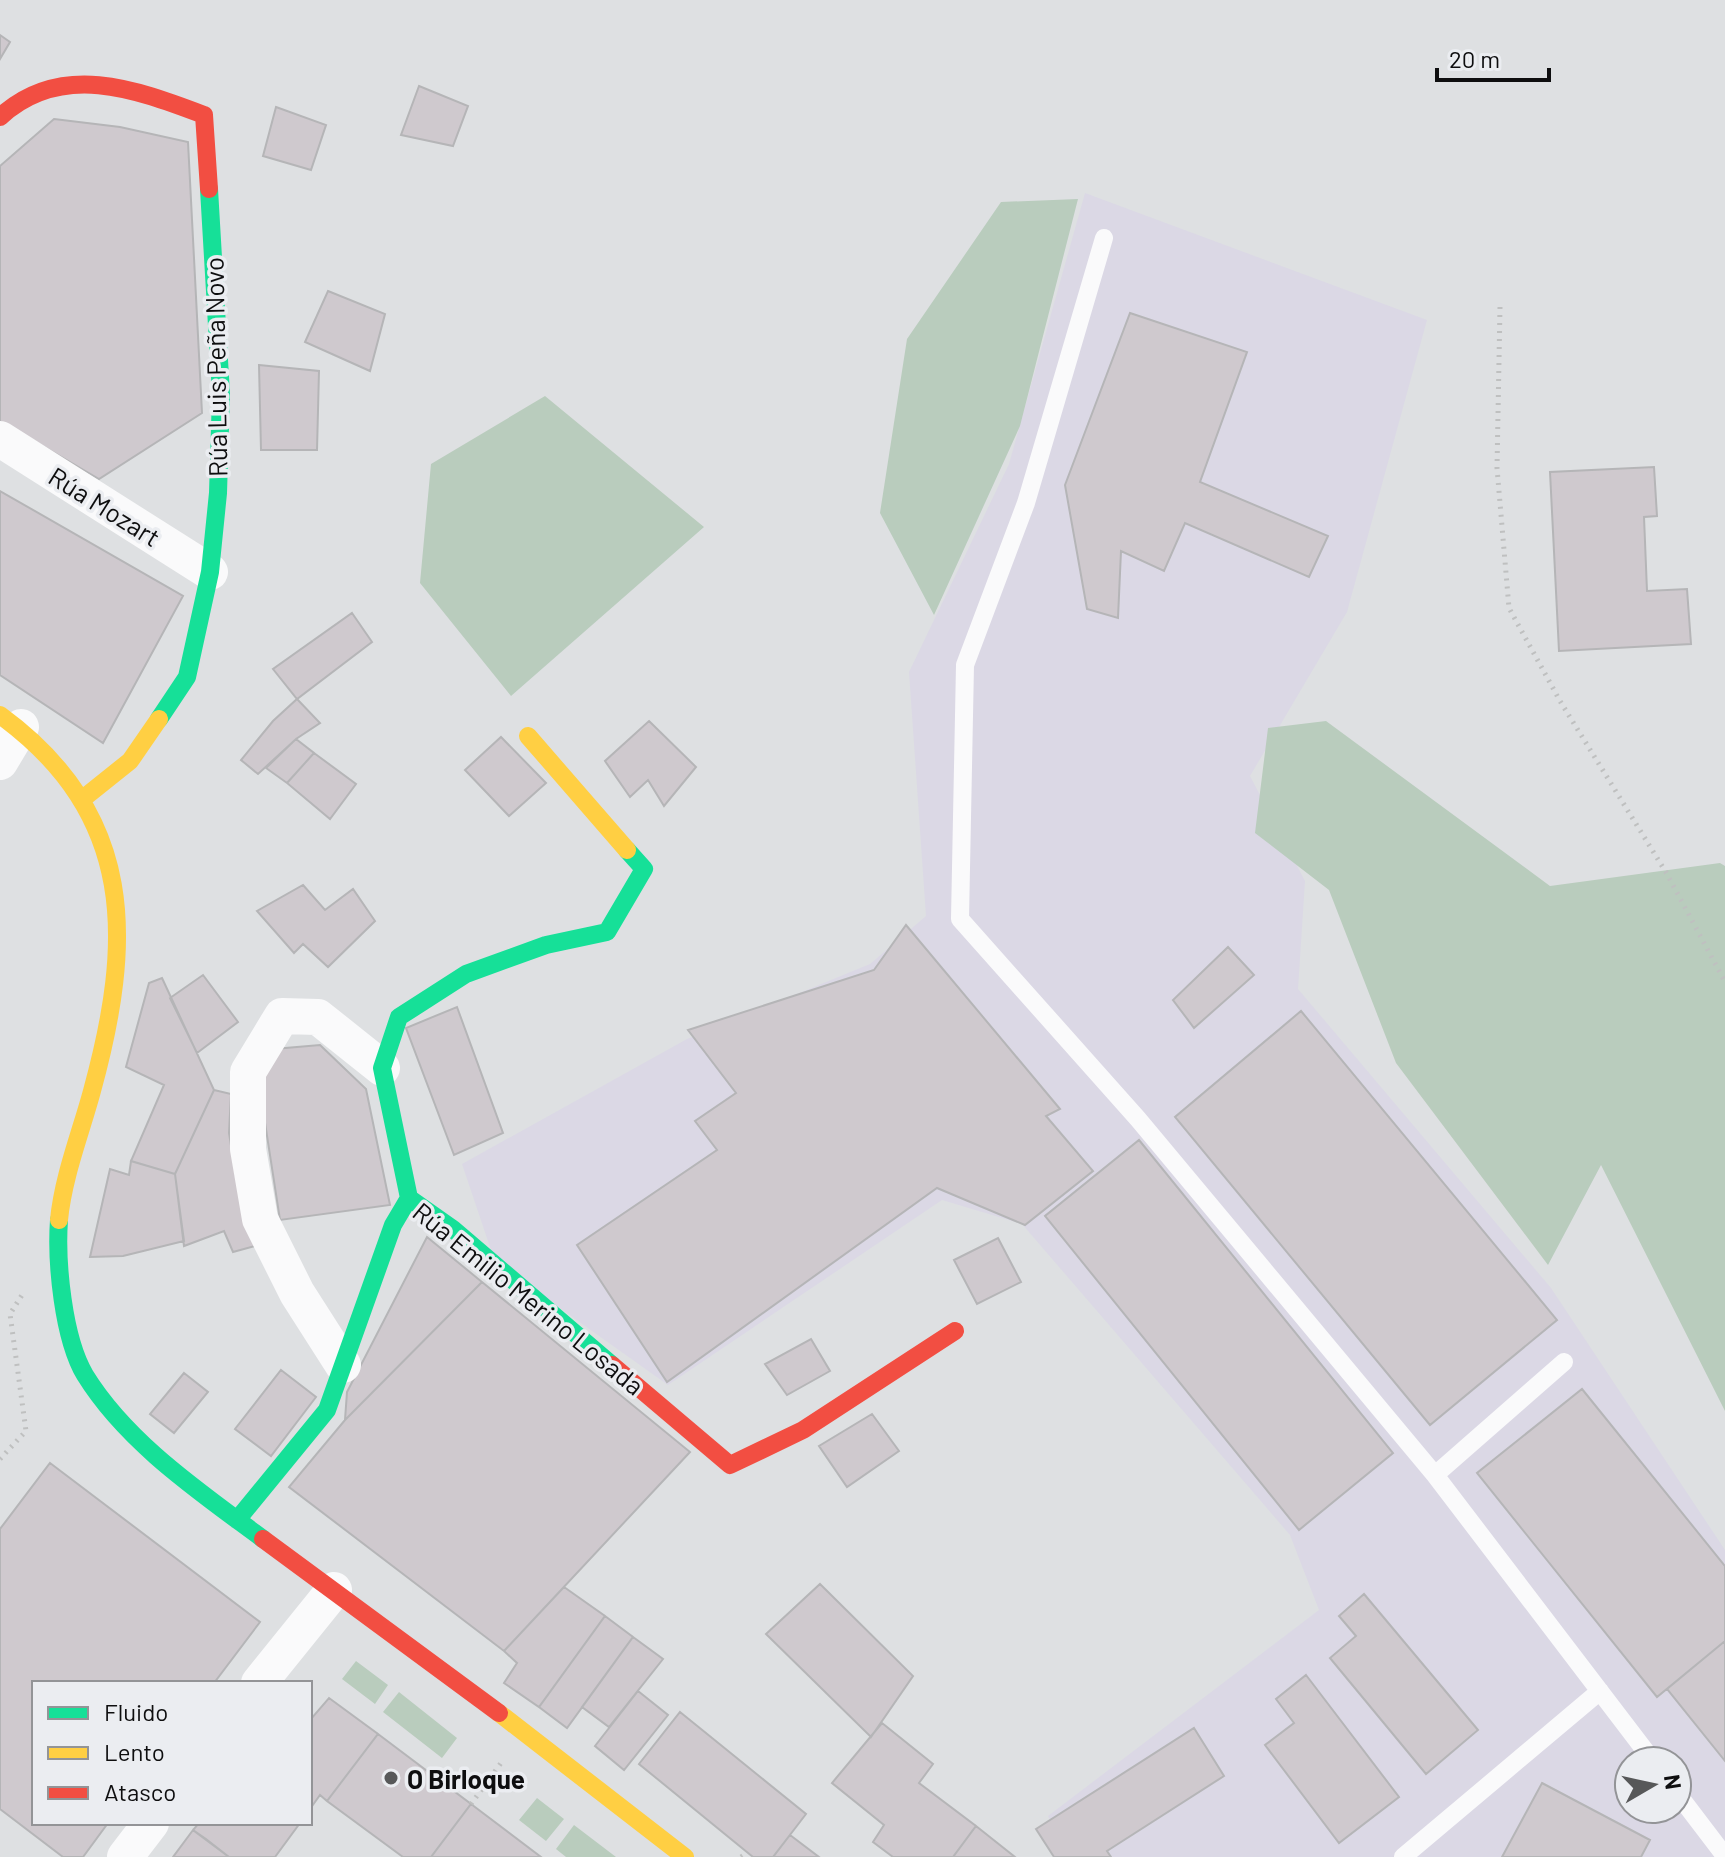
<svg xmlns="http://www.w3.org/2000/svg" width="1725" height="1857" font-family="Barlow,sans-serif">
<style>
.industrial{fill:#dbd8e5;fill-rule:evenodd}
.green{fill:#b9ccbd}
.building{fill:#cfc9ce;stroke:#b5b5b7;stroke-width:2}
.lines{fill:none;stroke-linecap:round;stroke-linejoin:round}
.path{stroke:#bfc0c0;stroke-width:5;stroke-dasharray:2 6;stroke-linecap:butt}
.lane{stroke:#fafafb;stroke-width:18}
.street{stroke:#fafafb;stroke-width:36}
.fast{stroke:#16e098;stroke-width:18}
.slow{stroke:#ffcf43;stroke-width:18}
.jam{stroke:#f24e42;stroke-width:18}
.poi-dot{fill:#575859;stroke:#ebedf1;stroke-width:3}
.labels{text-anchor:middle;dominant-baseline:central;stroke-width:7;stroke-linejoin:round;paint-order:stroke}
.street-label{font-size:26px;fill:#0e0e0f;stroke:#ebedf1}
.poi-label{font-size:26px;font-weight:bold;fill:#0e0e0f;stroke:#ebedf1;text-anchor:start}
</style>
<rect width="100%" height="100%" fill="#dee0e2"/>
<path class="industrial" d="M 1085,193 L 1427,320 L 1347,612 L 1250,776 L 1305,881 L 1298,989 L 1551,1288 L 1725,1550 L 1725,1857 L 1067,1857 L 1048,1816 L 1319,1610 L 1290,1535 L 1022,1224 L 942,1200 L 668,1385 L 495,1262 L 462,1164 L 687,1039 L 870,964 L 926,916 L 909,672 L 1009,464 ZM 1629,1761 L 1677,1761 L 1677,1809 L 1629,1809 Z"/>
<path class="green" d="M 1078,199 L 1020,426 L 934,615 L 880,513 L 907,339 L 1001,202 Z
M 545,396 L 704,527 L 511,696 L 420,583 L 431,464 Z
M 1326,721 L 1550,886 L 1720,863 L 1725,866 L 1725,1411 L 1601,1165 L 1548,1265 L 1396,1063 L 1329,890 L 1255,833 L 1268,728 Z
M 356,1661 L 388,1685 L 375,1704 L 342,1679 Z
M 399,1692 L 457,1738 L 442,1758 L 383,1712 Z
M 537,1798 L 564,1819 L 546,1841 L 519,1820 Z
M 574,1825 L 616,1857 L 566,1857 L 556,1849 Z"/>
<path class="building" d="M 0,35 L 10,42 L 0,59 Z
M 419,86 L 468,106 L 453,146 L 401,135 Z
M 276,107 L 326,125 L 311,170 L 263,156 Z
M 54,119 L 120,127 L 188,142 L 202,413 L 99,479 L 0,421 L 0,166 Z
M 328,291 L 385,314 L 370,371 L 305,342 Z
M 1130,313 L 1247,352 L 1200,482 L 1328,536 L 1309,577 L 1185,523 L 1164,571 L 1121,551 L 1118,618 L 1087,609 L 1065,485 Z
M 259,365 L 319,371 L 317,450 L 261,450 Z
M 1654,467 L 1657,516 L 1644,517 L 1647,591 L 1687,589 L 1691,644 L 1559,651 L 1550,472 Z
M 0,491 L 183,596 L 103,743 L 0,675 Z
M 352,613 L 372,642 L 297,699 L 273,669 Z
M 297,699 L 320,723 L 296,739 L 258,774 L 241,760 L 273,721 Z
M 649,721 L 696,767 L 664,806 L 648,780 L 630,797 L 605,761 Z
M 501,737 L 546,783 L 509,816 L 465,770 Z
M 296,739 L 314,753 L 287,783 L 266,768 Z
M 314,753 L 356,784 L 330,819 L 287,783 Z
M 303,885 L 325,910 L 353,889 L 375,921 L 328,967 L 303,944 L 294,953 L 257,911 Z
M 906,925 L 1060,1109 L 1046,1116 L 1093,1171 L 1025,1225 L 937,1188 L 667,1382 L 577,1245 L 717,1150 L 695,1121 L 736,1093 L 688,1030 L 874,970 Z
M 1228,947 L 1254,975 L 1194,1028 L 1173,1000 Z
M 203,975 L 238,1022 L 197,1053 L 170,998 Z
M 162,978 L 214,1090 L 175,1174 L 131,1161 L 164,1085 L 126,1067 L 149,983 Z
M 457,1007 L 503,1133 L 454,1155 L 406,1028 Z
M 1301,1011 L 1557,1320 L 1430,1425 L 1175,1117 Z
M 320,1045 L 366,1089 L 390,1205 L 280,1220 L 259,1084 L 274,1049 Z
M 214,1090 L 231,1094 L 229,1133 L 236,1177 L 255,1246 L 233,1252 L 224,1231 L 184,1246 L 175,1174 Z
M 1139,1140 L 1393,1453 L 1299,1530 L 1045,1216 Z
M 131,1161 L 175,1174 L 184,1241 L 123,1256 L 90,1257 L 110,1169 L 129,1175 Z
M 427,1237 L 482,1282 L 345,1420 L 347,1392 Z
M 998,1238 L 1021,1282 L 977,1304 L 954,1260 Z
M 482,1282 L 690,1452 L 504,1651 L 289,1487 L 345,1420 Z
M 811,1339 L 830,1371 L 787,1395 L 765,1364 Z
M 281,1370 L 316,1397 L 271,1456 L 235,1429 Z
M 184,1373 L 208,1392 L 174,1433 L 150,1414 Z
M 1582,1389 L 1725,1566 L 1725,1641 L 1657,1697 L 1477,1473 Z
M 872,1414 L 899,1451 L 847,1487 L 819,1446 Z
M 50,1463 L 260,1622 L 214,1683 L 34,1683 L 34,1823 L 108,1823 L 83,1857 L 63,1857 L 0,1809 L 0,1529 Z
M 820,1584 L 913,1676 L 871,1737 L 766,1634 Z
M 564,1587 L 605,1616 L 539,1707 L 504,1683 L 517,1663 L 504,1651 Z
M 1364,1594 L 1478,1730 L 1426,1774 L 1330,1658 L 1356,1636 L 1339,1616 Z
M 605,1616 L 633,1637 L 567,1728 L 539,1707 Z
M 633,1637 L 663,1659 L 609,1727 L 582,1707 Z
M 1725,1641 L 1725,1761 L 1667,1689 Z
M 1306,1675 L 1399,1797 L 1339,1843 L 1265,1745 L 1294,1723 L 1276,1699 Z
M 638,1691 L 668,1715 L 624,1770 L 595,1746 Z
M 329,1698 L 378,1734 L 327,1801 L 320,1795 L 310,1809 L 310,1720 Z
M 680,1712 L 806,1814 L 773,1857 L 753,1857 L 639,1764 Z
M 882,1723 L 933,1764 L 919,1783 L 976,1826 L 953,1857 L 893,1857 L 873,1842 L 884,1825 L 832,1783 Z
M 1194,1728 L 1224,1776 L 1107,1851 L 1111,1857 L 1054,1857 L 1036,1829 Z
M 378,1734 L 471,1804 L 431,1857 L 403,1857 L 327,1801 Z
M 1542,1783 L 1650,1840 L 1641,1857 L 1502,1857 Z
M 471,1804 L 541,1857 L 431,1857 Z
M 199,1823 L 300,1823 L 275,1857 L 229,1857 L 193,1830 Z
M 976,1826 L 1015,1857 L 953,1857 Z
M 193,1830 L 206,1839 L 229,1857 L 173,1857 Z
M 790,1835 L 819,1857 L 773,1857 Z"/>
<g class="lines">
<path class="path" d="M 1500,307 L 1497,468 L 1509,608 L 1560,701 L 1667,874 L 1725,982
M 0,1459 L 26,1431 L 10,1314 L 22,1295
M 471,1804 L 501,1763
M 741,1857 L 747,1853"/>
<path class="lane" d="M 1104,238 L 1026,503 L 965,665 L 960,919 L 1138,1119 L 1435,1475 L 1653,1761
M 1435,1475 L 1564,1362
M 1677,1793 L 1725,1856
M 1403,1857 L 1600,1691"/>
<path class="street" d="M 0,439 L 210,572
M 0,762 L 21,727
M 343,1365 L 297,1293 L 260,1219 L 248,1149 L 248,1072 L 282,1016 L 318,1017 L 382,1068
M 259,1683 L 334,1590
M 125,1857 L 151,1823"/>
<path class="fast" d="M 159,719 L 187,677 L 210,572 L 218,493 L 221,394 L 209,189
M 409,1198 L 382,1068 L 399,1017 L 466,974 L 546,945 L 607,932 L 644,869 L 627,850
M 59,1220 C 56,1262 63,1338 85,1375 C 127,1443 200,1492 263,1539
M 237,1520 L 327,1410 L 393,1225 L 409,1198 L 453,1229 L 612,1365"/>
<path class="slow" d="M 0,715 C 137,815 133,941 92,1091 C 81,1132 63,1177 59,1220
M 528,736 L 627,850
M 85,797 L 130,761 L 159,719
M 499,1713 L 685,1857"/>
<path class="jam" d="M 0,117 C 61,61 135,89 204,115 L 209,189
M 612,1365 L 730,1465 L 803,1430 L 955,1331
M 263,1539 L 499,1713"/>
</g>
<circle class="poi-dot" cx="391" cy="1778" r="8"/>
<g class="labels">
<g class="street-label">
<text transform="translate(215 367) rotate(-91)">Rúa Luis Peña Novo</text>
<text transform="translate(105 506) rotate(32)">Rúa Mozart</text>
<text transform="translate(529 1298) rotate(39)">Rúa Emilio Merino Losada</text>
</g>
<g class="poi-label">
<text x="407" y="1778">O Birloque</text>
</g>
</g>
<rect x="32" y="1681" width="280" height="144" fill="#ebedf1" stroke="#939497" stroke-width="2"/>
<rect x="48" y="1707" width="40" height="12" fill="#16e098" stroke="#939497" stroke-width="2"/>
<text x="104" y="1721" font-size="24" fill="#0e0e0f">Fluido</text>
<rect x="48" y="1747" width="40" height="12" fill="#ffcf43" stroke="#939497" stroke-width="2"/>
<text x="104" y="1761" font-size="24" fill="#0e0e0f">Lento</text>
<rect x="48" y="1787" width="40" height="12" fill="#f24e42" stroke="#939497" stroke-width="2"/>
<text x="104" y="1801" font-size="24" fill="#0e0e0f">Atasco</text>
<g transform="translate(1653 1785) rotate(81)"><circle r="38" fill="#ebedf1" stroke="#939497" stroke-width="2"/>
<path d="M0-6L14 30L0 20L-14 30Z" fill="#575859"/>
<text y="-12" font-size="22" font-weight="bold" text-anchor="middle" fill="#0e0e0f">N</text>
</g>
<path d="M1437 68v12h112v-12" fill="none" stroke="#0e0e0f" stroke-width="4"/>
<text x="1449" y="68" font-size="24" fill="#0e0e0f" stroke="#ebedf1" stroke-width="6" paint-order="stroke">20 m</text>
</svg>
